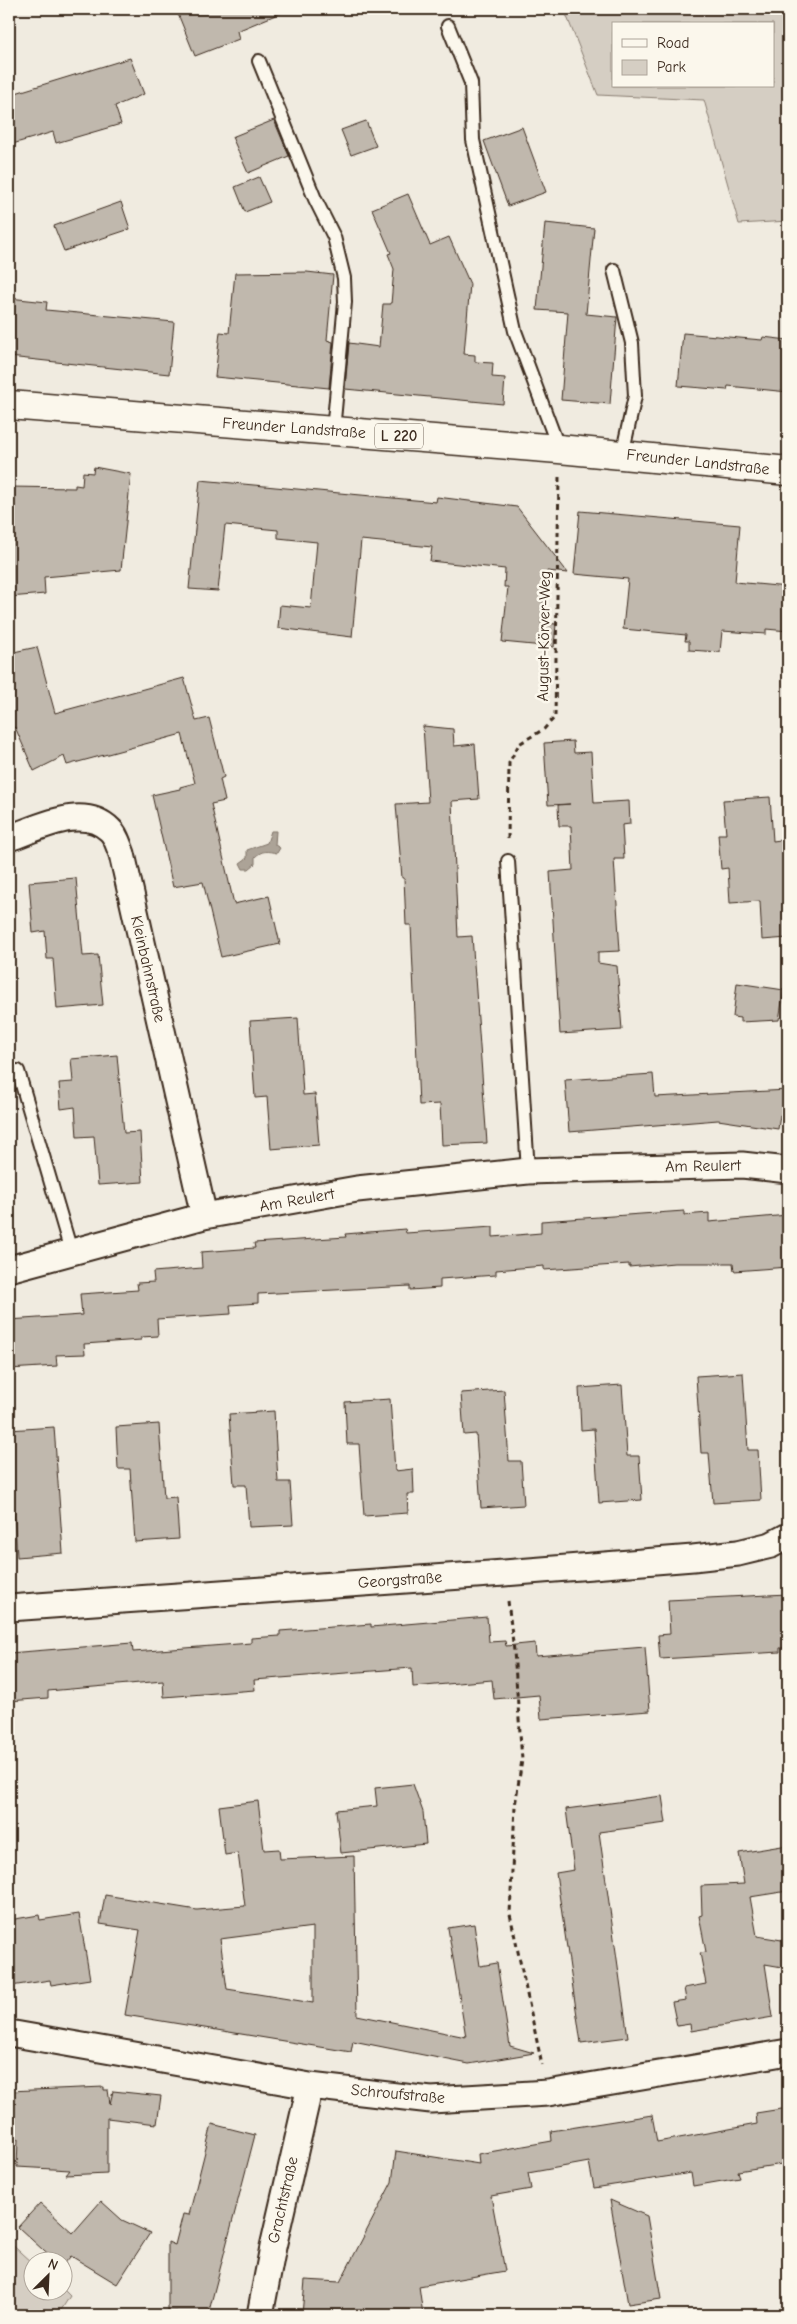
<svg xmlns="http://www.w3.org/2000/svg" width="797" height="2324" font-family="'Comic Neue',sans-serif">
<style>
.green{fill:#d5cec3;stroke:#887c70;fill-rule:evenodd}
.water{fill:#aca397;stroke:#7f7367}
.building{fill:#c0b8ad;stroke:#3b2a1e;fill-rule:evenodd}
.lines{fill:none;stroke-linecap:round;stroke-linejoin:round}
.service-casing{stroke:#3b2a1e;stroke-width:16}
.minor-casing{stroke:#3b2a1e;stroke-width:29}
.primary-casing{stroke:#3b2a1e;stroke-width:31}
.path{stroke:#3b2a1e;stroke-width:3;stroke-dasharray:5 4;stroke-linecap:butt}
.service{stroke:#fbf7ec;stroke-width:12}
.minor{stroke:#fbf7ec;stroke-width:25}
.primary{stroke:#fbf7ec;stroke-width:28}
.labels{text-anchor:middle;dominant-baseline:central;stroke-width:5;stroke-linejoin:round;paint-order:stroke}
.shield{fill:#fbf7ec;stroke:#75685c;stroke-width:1}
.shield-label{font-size:15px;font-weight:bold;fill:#3b2a1e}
.street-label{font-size:16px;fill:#3b2a1e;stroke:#fbf7ec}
</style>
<rect width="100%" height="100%" fill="#f0ebe0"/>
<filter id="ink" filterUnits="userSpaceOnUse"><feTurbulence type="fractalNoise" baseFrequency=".02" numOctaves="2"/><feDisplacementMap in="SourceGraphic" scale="10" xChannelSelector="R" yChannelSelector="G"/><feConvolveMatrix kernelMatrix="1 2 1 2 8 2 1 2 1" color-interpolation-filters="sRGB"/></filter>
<g filter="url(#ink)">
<path class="green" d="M 564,9 L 788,9 L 788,221 L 739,224 L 704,100 L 598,95 ZM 613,24 L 773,24 L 773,86 L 613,86 Z
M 9,2242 L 32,2263 L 32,2292 L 62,2292 L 63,2289 L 70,2296 L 58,2315 L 9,2315 Z"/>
<path class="water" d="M 271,831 L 276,831 L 275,845 L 280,848 L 277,853 C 267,851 262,850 255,857 L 255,864 L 249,869 L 243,869 L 240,863 L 247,858 L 247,850 L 267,843 Z"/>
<path class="building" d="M 176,9 L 290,9 L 237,31 L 239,39 L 195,56 Z
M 130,58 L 144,94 L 115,106 L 121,124 L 56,143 L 53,132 L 9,145 L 9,95 Z
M 274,120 L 289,156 L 248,173 L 232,137 Z
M 366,121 L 376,146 L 351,155 L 341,130 Z
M 522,127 L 546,192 L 508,206 L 484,141 Z
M 259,177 L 270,202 L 245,212 L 235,187 Z
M 408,194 L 430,245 L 449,237 L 470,284 L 464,354 L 475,355 L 475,362 L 493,363 L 492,377 L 505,378 L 503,404 L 345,389 L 349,343 L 379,347 L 383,304 L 391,304 L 394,269 L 388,254 L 391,253 L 372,209 Z
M 121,202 L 130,229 L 64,251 L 54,226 Z
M 545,223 L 594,228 L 586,314 L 617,317 L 610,404 L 561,400 L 568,312 L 537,310 Z
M 307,272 L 333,275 L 327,340 L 333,342 L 329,388 L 215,377 L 220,332 L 229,333 L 235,273 Z
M 9,298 L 47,302 L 46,310 L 174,322 L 169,374 L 9,357 Z
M 683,333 L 762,340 L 763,337 L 788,340 L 788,392 L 728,386 L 727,390 L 678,386 Z
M 94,467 L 131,474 L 121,570 L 44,577 L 45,594 L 9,597 L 9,487 L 75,488 L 75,485 L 82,486 L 83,472 L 93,473 Z
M 200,480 L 436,502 L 437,497 L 517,507 L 568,573 L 547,571 L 541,623 L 556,624 L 554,647 L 502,642 L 508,587 L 504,587 L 505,569 L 430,561 L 432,547 L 361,540 L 352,637 L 278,628 L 280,605 L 311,608 L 317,542 L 278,538 L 278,530 L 225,525 L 218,591 L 189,589 Z
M 580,511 L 740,525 L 735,582 L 788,587 L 788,631 L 766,629 L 766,634 L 722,631 L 720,652 L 689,650 L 689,641 L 685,641 L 686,635 L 623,629 L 628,579 L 574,574 Z
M 37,647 L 55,713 L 184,678 L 196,721 L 209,718 L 224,777 L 220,779 L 225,801 L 211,804 L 234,904 L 269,896 L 280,944 L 221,957 L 203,882 L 173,887 L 152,795 L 180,789 L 180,787 L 195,783 L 182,734 L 67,765 L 64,756 L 34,771 L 15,727 L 9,730 L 9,653 Z
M 423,726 L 453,729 L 454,746 L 475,744 L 479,799 L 452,801 L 458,937 L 472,936 L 487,1143 L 442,1145 L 440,1104 L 419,1105 L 411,925 L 406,925 L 404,878 L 402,878 L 396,804 L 428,802 Z
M 573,741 L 574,753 L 591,752 L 594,803 L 629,801 L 630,824 L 622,825 L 624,859 L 614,859 L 620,951 L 598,952 L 598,963 L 617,966 L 622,1030 L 560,1034 L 550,872 L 573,870 L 571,826 L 559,826 L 558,805 L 570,804 L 548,805 L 544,743 Z
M 770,797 L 773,841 L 788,839 L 788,938 L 762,940 L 760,901 L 730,903 L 728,868 L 721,869 L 718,834 L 726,834 L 723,800 Z
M 76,878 L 83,956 L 98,955 L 103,1005 L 57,1009 L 53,959 L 47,959 L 45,931 L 33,933 L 29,882 Z
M 737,983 L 784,990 L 779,1020 L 740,1022 L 740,1018 L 733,1017 Z
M 298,1018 L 303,1095 L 315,1094 L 319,1145 L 271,1149 L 267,1097 L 255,1098 L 250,1021 Z
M 117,1055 L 124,1133 L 140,1132 L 143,1182 L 98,1185 L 94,1136 L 77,1137 L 75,1107 L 61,1109 L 59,1083 L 73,1082 L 71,1059 Z
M 653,1074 L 655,1097 L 788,1090 L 788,1116 L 780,1115 L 778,1129 L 718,1120 L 569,1132 L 565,1080 Z
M 684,1211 L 684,1215 L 709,1213 L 709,1222 L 788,1215 L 788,1267 L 734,1271 L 733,1263 L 674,1263 L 629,1267 L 629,1264 L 544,1270 L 544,1266 L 496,1270 L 496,1275 L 440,1279 L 440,1288 L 410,1290 L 410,1286 L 258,1294 L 258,1303 L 230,1305 L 231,1314 L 157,1319 L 158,1336 L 141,1337 L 141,1340 L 84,1344 L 85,1354 L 56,1355 L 57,1366 L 9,1369 L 9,1320 L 82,1315 L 80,1294 L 138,1290 L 137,1283 L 154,1282 L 153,1272 L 202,1268 L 201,1252 L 255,1248 L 254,1243 L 346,1237 L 345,1234 L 405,1229 L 406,1233 L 493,1227 L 493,1237 L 541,1233 L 541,1221 Z
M 743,1373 L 748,1450 L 758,1450 L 761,1500 L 713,1503 L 709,1453 L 701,1453 L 696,1376 Z
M 622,1385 L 627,1456 L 639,1456 L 642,1500 L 599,1503 L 594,1429 L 581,1430 L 579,1388 Z
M 504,1390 L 509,1461 L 521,1461 L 524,1505 L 481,1508 L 476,1434 L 464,1435 L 461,1393 Z
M 390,1399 L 395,1471 L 413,1469 L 414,1494 L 407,1494 L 408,1513 L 364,1516 L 359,1444 L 347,1444 L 345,1402 Z
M 274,1411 L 278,1482 L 290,1482 L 293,1525 L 249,1527 L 246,1485 L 234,1485 L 229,1414 Z
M 159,1424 L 164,1498 L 176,1497 L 179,1539 L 135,1542 L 130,1469 L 118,1469 L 116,1427 Z
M 54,1427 L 63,1553 L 17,1557 L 14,1508 L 9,1508 L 9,1430 Z
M 788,1594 L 788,1648 L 780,1648 L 780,1652 L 660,1659 L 658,1635 L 670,1634 L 668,1600 Z
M 487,1617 L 489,1642 L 505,1641 L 506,1646 L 535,1643 L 536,1656 L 645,1647 L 650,1711 L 541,1719 L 539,1695 L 494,1699 L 492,1680 L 413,1687 L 412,1668 L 254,1680 L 255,1690 L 164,1697 L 163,1681 L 48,1691 L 48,1698 L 9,1701 L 9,1653 L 132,1643 L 133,1652 L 251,1643 L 251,1638 L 280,1636 L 280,1631 L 371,1624 L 371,1627 Z
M 413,1784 L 423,1812 L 426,1844 L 341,1853 L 336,1810 L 377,1806 L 375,1788 Z
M 662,1796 L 666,1823 L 599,1832 L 628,2037 L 581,2043 L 556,1873 L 574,1870 L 566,1809 Z
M 258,1801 L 264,1850 L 279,1849 L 280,1859 L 354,1856 L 357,2015 L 466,2037 L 448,1928 L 474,1924 L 480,1966 L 497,1963 L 510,2046 L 534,2053 L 469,2064 L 353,2041 L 351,2052 L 125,2015 L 140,1930 L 100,1924 L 105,1895 L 197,1910 L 245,1906 L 238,1853 L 225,1855 L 219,1806 ZM 313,1927 L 313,2003 L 227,1989 L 220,1939 Z
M 788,1845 L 788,1891 L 750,1897 L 757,1936 L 788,1941 L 788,1968 L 765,1964 L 773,2017 L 691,2031 L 690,2024 L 677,2026 L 672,2002 L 686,2000 L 684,1988 L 706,1984 L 700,1953 L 706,1952 L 699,1916 L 702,1915 L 701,1886 L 744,1884 L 739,1853 Z
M 79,1914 L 90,1979 L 51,1985 L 50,1980 L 11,1986 L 9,1971 L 9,1920 L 39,1915 L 40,1920 Z
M 104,2087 L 104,2090 L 108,2090 L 110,2104 L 113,2091 L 161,2096 L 157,2124 L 107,2118 L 107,2173 L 66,2175 L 70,2170 L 17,2167 L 18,2139 L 9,2139 L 9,2091 Z
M 788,2108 L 788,2163 L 738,2171 L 740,2178 L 693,2186 L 691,2173 L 594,2188 L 589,2162 L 528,2173 L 531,2189 L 491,2196 L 505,2271 L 419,2286 L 423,2315 L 302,2315 L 305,2280 L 340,2282 L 392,2182 L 396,2151 L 479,2164 L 478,2154 L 552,2141 L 551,2131 L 652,2115 L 657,2142 L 757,2124 L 756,2113 Z
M 212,2124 L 255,2135 L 208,2315 L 177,2315 L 177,2312 L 168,2312 L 168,2242 L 175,2245 L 183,2214 L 189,2215 Z
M 610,2200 L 647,2216 L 661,2299 L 628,2304 Z
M 101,2201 L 122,2220 L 150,2233 L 117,2284 L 71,2256 L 62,2266 L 62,2262 L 56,2262 L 18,2227 L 40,2203 L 73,2233 Z"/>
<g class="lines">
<defs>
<path id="service" d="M 448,26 L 471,83 L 473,140 L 515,331 L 559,449
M 259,61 L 315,199 L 334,237 L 344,278 L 345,302 L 333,431
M 614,270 L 632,343 L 635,396 L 622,455
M 508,861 L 528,1171
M 18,1071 L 71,1251"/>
<path id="minor" d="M 9,838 C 39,828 83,803 110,830 C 116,835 119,847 122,854 L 204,1216
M 9,1269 L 204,1216 L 357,1189 L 528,1171 L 742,1165 L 788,1170
M 9,1608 L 504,1573 L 693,1558 L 738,1553 L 771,1545 L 788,1536
M 9,2033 L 310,2086 L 431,2100 L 548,2093 L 788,2052
M 260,2315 L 273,2247 L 310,2086"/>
<path id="primary" d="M 9,405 L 559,449 L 788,471"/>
</defs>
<use href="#service" class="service-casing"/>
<use href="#minor" class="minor-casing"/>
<use href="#primary" class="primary-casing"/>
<path class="path" d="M 508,839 L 509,763 L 519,744 L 544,729 L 555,717 L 559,477
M 508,1601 L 514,1651 L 522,1760 L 515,1806 L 510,1914 L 542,2065"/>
<use href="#service" class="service"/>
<use href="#minor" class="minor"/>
<use href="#primary" class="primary"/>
</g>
</g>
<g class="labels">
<rect class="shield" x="375" y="423.5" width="48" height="25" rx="4"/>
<g class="shield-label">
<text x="399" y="436">L 220</text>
</g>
<g class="street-label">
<text transform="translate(294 428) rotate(4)">Freunder Landstraße</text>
<text transform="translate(698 462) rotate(6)">Freunder Landstraße</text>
<text transform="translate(544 636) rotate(-89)">August-Körver-Weg</text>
<text transform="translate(148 969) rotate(77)">Kleinbahnstraße</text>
<text transform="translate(703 1166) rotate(-1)">Am Reulert</text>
<text transform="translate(297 1200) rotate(-10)">Am Reulert</text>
<text transform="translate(400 1580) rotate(-4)">Georgstraße</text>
<text transform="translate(398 2094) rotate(5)">Schroufstraße</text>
<text transform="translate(283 2200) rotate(-77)">Grachtstraße</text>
</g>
</g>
<rect width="797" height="2324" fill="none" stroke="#fbf7ec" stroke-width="30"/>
<rect x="15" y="15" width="767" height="2294" fill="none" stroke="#3b2a1e" stroke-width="2" filter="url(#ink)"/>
<rect x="612" y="22" width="162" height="65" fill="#fbf7ec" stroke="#aea59a"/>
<rect x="622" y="39" width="25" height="8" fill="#fbf7ec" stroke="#aea59a"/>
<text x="657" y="48" font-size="15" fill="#3b2a1e">Road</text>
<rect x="622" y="60" width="25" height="15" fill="#d5cec3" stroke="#aea59a"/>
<text x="657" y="72" font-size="15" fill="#3b2a1e">Park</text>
<g transform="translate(48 2276) rotate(24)"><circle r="24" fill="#fbf7ec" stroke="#aea59a"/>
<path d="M0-4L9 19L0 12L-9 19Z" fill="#3b2a1e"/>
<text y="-8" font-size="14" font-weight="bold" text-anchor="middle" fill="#3b2a1e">N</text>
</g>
</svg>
